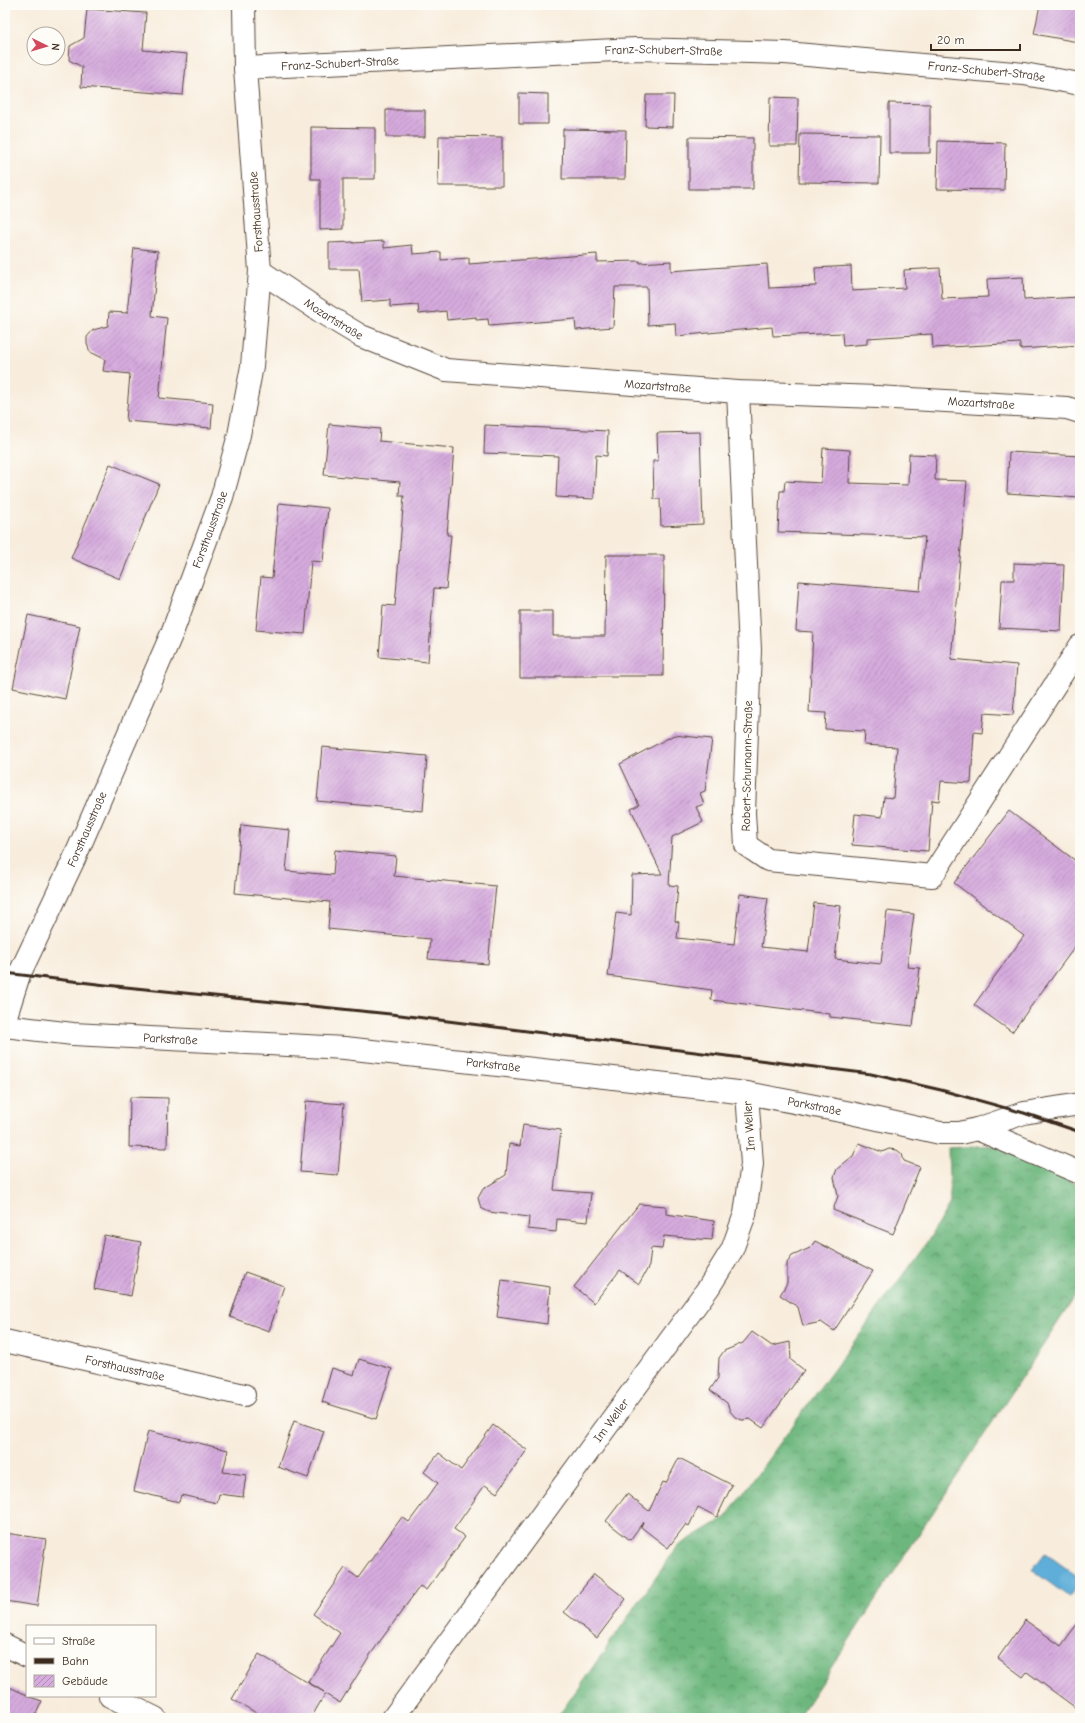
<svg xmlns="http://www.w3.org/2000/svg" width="1085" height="1723" font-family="'Comic Neue',sans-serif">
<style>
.forest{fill:url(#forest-crowns);stroke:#54704e}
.water{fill:#5eaed9;stroke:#4c6c7c}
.building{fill:url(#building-hatch)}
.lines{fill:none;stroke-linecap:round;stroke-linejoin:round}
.minor-casing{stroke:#57473b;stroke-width:24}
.tertiary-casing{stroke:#57473b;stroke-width:24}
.minor{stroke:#fff;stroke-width:22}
.tertiary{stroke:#fff;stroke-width:22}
.rail{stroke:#3b2a1e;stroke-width:3}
.labels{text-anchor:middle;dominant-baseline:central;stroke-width:4;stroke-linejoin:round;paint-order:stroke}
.street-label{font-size:12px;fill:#3b2a1e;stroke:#fdfcf7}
</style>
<defs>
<pattern id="forest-crowns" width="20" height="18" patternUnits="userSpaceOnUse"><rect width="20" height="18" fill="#6db77e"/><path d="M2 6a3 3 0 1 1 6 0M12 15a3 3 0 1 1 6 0" fill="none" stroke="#5b9567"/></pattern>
<pattern id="building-hatch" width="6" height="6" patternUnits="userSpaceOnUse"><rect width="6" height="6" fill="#d6abde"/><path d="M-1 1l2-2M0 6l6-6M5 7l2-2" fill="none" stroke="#af8bb3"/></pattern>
</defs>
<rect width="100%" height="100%" fill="#fdfcf7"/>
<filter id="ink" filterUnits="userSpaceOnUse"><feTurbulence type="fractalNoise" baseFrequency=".025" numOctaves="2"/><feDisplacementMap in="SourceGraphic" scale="8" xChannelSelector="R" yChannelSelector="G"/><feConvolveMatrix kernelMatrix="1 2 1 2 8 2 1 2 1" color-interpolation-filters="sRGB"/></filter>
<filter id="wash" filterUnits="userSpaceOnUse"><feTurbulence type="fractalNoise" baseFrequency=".012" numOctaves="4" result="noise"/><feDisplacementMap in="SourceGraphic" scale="16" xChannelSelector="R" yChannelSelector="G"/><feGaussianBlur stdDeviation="0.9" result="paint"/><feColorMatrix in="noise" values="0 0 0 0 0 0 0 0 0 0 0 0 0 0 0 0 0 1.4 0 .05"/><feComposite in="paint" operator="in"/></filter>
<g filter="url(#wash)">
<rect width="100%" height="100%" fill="#f8eddd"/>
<path class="forest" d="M 995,1145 L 1080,1186 L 1080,1289 L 798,1718 L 557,1718 L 678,1546 L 726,1517 L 929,1239 L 950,1203 L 948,1148 Z"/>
<path class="water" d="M 1045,1553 L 1080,1578 L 1080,1582 L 1069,1597 L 1032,1570 Z"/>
<g id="blocks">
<path class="building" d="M 1040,5 L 1080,5 L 1080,30 L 1078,42 L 1034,34 Z
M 87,9 L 146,13 L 143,50 L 187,54 L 183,95 L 81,87 L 82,67 L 69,60 L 70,46 L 84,38 Z
M 519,93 L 548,94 L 548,124 L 519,124 Z
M 646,95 L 674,95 L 673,127 L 645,126 Z
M 770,97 L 798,98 L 797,146 L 769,146 Z
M 889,103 L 930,104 L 930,153 L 889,153 Z
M 386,110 L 425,110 L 425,137 L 386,137 Z
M 311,127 L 375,128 L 375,179 L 343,179 L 343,229 L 320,230 L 320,179 L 311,179 Z
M 563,129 L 626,130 L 625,179 L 562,179 Z
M 800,134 L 880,135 L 879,183 L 799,182 Z
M 439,136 L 502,137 L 502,186 L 438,186 Z
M 689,137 L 753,138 L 753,189 L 689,189 Z
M 938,141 L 1005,143 L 1004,190 L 937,189 Z
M 384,241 L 384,248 L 412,245 L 413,254 L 441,252 L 441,260 L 469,258 L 469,264 L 597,254 L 597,262 L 640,261 L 640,263 L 671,261 L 671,271 L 767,264 L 769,288 L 816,286 L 815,268 L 851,266 L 852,291 L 905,288 L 904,270 L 940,268 L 942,299 L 988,297 L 987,279 L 1023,277 L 1024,300 L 1080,297 L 1080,345 L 1020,349 L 1020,343 L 933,348 L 932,334 L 867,338 L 867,344 L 843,346 L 842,333 L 773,336 L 772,327 L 676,336 L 675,323 L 648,325 L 647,287 L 615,287 L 613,327 L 576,330 L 575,319 L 489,326 L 488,319 L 476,320 L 476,317 L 447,320 L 446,311 L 419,314 L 418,305 L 390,307 L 390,300 L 362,302 L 359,269 L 329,269 L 329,243 L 353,242 L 353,243 Z
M 134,248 L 158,251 L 152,316 L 167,318 L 159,398 L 213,403 L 211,428 L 126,421 L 130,374 L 103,371 L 105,359 L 90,352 L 87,344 L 87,337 L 93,330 L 108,326 L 109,312 L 127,313 Z
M 329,424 L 380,429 L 379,441 L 454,448 L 447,535 L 451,535 L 446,589 L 434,588 L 428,662 L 379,657 L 383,605 L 395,606 L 404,496 L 399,496 L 400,482 L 324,475 Z
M 485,425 L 608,431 L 607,456 L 596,455 L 594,499 L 556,497 L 558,456 L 484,453 Z
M 700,432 L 703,524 L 661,526 L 660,499 L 654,499 L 653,461 L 658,461 L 657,433 Z
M 823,448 L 850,450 L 849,483 L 908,485 L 909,454 L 936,455 L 935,480 L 967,481 L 951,659 L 1017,665 L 1013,715 L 984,713 L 982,733 L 974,732 L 971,783 L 941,781 L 939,801 L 932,800 L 928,851 L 852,845 L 855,814 L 882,817 L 884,797 L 893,798 L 897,747 L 864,745 L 865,731 L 825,729 L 826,713 L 809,712 L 813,632 L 796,631 L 799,581 L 920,591 L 925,537 L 778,532 L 780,491 L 784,491 L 785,481 L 821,483 Z
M 1009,452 L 1080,456 L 1080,498 L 1007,493 Z
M 110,464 L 159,484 L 120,579 L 71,558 Z
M 279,503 L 328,508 L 323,562 L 311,561 L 305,634 L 256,630 L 261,577 L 272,578 Z
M 606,555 L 664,555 L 663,676 L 556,676 L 556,678 L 520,678 L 520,611 L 553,611 L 553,636 L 605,636 Z
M 1014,563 L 1064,565 L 1061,631 L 999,628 L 1002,580 L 1014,580 Z
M 28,615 L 80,626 L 65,699 L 13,688 Z
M 674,735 L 712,739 L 705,791 L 700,793 L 704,804 L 696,807 L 703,822 L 672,837 L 669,885 L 678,886 L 675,921 L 679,922 L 677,938 L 734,944 L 740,894 L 768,898 L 761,947 L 808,952 L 814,903 L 841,906 L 835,959 L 881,964 L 887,911 L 914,914 L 907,967 L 920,968 L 913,1026 L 830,1017 L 830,1014 L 711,1000 L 712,990 L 608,976 L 616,913 L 631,915 L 632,875 L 662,874 L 631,809 L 639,805 L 620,764 Z
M 322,747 L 427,756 L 423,811 L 317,801 Z
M 1009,811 L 1080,864 L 1080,940 L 1012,1032 L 974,1005 L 1024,936 L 954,883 Z
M 241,825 L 290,830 L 286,871 L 333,875 L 335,850 L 396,856 L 394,876 L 496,886 L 488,964 L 428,959 L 430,939 L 328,929 L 330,902 L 235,893 Z
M 130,1097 L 168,1098 L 167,1148 L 129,1147 Z
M 306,1101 L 344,1104 L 338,1175 L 300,1172 Z
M 523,1125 L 561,1130 L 554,1190 L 591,1193 L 588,1222 L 557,1219 L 556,1232 L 528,1229 L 529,1217 L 489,1212 L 481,1208 L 478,1198 L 483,1189 L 506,1175 L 509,1144 L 520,1146 Z
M 859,1143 L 882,1152 L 889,1149 L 897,1150 L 902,1154 L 904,1161 L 920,1167 L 893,1234 L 833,1210 L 838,1196 L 834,1177 L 837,1169 L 853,1156 Z
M 639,1204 L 666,1206 L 666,1214 L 714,1221 L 712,1240 L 664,1236 L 662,1249 L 651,1248 L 649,1266 L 639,1284 L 620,1270 L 594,1303 L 574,1287 Z
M 104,1235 L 141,1242 L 131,1296 L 94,1289 Z
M 815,1241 L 873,1271 L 834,1331 L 821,1322 L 803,1326 L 798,1307 L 780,1295 L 787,1283 L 787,1263 L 792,1256 L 810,1248 Z
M 245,1272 L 284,1286 L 269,1331 L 230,1317 Z
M 502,1280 L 550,1287 L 547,1324 L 497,1317 Z
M 752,1332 L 772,1346 L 790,1342 L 791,1360 L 804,1370 L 763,1428 L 750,1419 L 742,1420 L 735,1417 L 730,1411 L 727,1403 L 710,1390 L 718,1378 L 719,1358 L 724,1351 L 743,1343 Z
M 359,1359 L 392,1369 L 376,1419 L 322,1402 L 332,1368 L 354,1375 Z
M 294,1421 L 324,1431 L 308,1478 L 278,1467 Z
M 493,1425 L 527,1450 L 497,1493 L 485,1485 L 454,1529 L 465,1537 L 426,1590 L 420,1586 L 370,1655 L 340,1703 L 325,1694 L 311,1718 L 265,1718 L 232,1699 L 259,1654 L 324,1692 L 308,1682 L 340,1633 L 313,1614 L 345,1568 L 358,1578 L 402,1517 L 409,1522 L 438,1483 L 424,1472 L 439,1453 L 461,1470 Z
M 148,1431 L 228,1450 L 223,1472 L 246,1475 L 243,1497 L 219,1494 L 217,1503 L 181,1495 L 179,1502 L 134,1491 Z
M 679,1458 L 732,1485 L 717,1517 L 698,1507 L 689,1526 L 686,1524 L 668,1548 L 641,1527 L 643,1522 L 630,1540 L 606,1521 L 627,1494 L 649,1511 L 663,1482 L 666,1483 Z
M 5,1533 L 46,1539 L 37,1606 L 5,1601 Z
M 594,1574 L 626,1599 L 597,1638 L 564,1612 Z
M 1025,1620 L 1061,1646 L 1080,1620 L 1080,1711 L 1027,1672 L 1023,1677 L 998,1658 Z
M 5,1685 L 27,1695 L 27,1696 L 42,1701 L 34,1718 L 5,1718 Z"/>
</g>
</g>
<g filter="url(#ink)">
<use href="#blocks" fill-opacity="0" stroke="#57473b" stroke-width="1"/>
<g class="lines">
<defs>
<g id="minor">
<path id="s1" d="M 245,68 L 636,49 L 785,53 L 1024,74 L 1080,84"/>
<path id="s2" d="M 260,271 L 326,315 L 361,336 L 446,370 L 738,392 L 877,397 L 1067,408 L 1080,412"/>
<path d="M 738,392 L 750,650 L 744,813 L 746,845 L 768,860 L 932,876 L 1080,646"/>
<path d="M 977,1129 L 1080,1173"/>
<path id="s3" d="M 5,1341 L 244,1395"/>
<path d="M 5,1645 L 27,1656"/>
<path d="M 110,1696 L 155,1718"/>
<path id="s4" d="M 393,1718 L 709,1287 L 732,1250 L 745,1214 L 752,1164 L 747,1093"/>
</g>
<g id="tertiary">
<path id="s5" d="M 5,1019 L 19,975 L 75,857 L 172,633 L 222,497 L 239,435 L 252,366 L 260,271 L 245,68 L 244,5"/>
<path id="s6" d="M 5,1026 L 73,1034 L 345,1048 L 747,1093 L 851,1113 L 940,1133 L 960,1133 L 977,1129 L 1024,1113 L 1080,1104"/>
</g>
</defs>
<use href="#minor" class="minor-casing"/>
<use href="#tertiary" class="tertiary-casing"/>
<use href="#minor" class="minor"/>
<use href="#tertiary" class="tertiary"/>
<path class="rail" d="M 5,973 L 106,985 L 400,1015 L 871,1074 L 941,1090 L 1024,1113 L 1080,1132"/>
</g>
</g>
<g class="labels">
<g class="street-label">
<text stroke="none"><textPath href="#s1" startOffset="419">Franz-Schubert-Straße</textPath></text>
<text stroke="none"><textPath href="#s1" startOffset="95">Franz-Schubert-Straße</textPath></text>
<text stroke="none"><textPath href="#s1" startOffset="743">Franz-Schubert-Straße</textPath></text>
<text transform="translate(256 212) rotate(-94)">Forsthausstraße</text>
<text stroke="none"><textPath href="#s2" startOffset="88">Mozartstraße</textPath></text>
<text stroke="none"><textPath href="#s2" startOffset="424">Mozartstraße</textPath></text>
<text stroke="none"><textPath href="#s2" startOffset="748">Mozartstraße</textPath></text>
<text stroke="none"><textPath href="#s5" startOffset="531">Forsthausstraße</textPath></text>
<text transform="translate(747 766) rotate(-89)">Robert-Schumann-Straße</text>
<text stroke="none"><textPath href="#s5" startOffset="207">Forsthausstraße</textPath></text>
<text stroke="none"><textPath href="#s6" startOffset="166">Parkstraße</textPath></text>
<text stroke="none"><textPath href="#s6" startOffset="490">Parkstraße</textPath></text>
<text stroke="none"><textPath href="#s6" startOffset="814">Parkstraße</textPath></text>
<text transform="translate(749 1126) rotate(-94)">Im Weller</text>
<text stroke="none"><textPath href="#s3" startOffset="123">Forsthausstraße</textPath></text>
<text stroke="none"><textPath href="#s4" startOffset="369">Im Weller</textPath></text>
</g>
</g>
<rect width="1085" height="1723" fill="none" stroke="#fdfcf7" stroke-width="20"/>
<rect x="26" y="1625" width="130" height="72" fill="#fdfcf7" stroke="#afa8a0"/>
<rect x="34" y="1638" width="20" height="6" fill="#ffffff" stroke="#afa8a0"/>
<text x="62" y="1645" font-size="12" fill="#3b2a1e">Straße</text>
<rect x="34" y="1658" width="20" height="6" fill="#3b2a1e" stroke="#afa8a0"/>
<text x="62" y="1665" font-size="12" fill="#3b2a1e">Bahn</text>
<rect x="34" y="1675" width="20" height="12" fill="url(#building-hatch)" stroke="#afa8a0"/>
<text x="62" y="1685" font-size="12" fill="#3b2a1e">Gebäude</text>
<g transform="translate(46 46) rotate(95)"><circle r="19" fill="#fdfcf7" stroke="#afa8a0"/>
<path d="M0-3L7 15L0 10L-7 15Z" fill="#d1495b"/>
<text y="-6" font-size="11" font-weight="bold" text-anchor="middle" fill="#3b2a1e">N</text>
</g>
<path d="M931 44v6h89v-6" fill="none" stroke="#3b2a1e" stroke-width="2"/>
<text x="937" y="44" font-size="12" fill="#3b2a1e" stroke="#fdfcf7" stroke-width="3" paint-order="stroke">20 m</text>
</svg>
